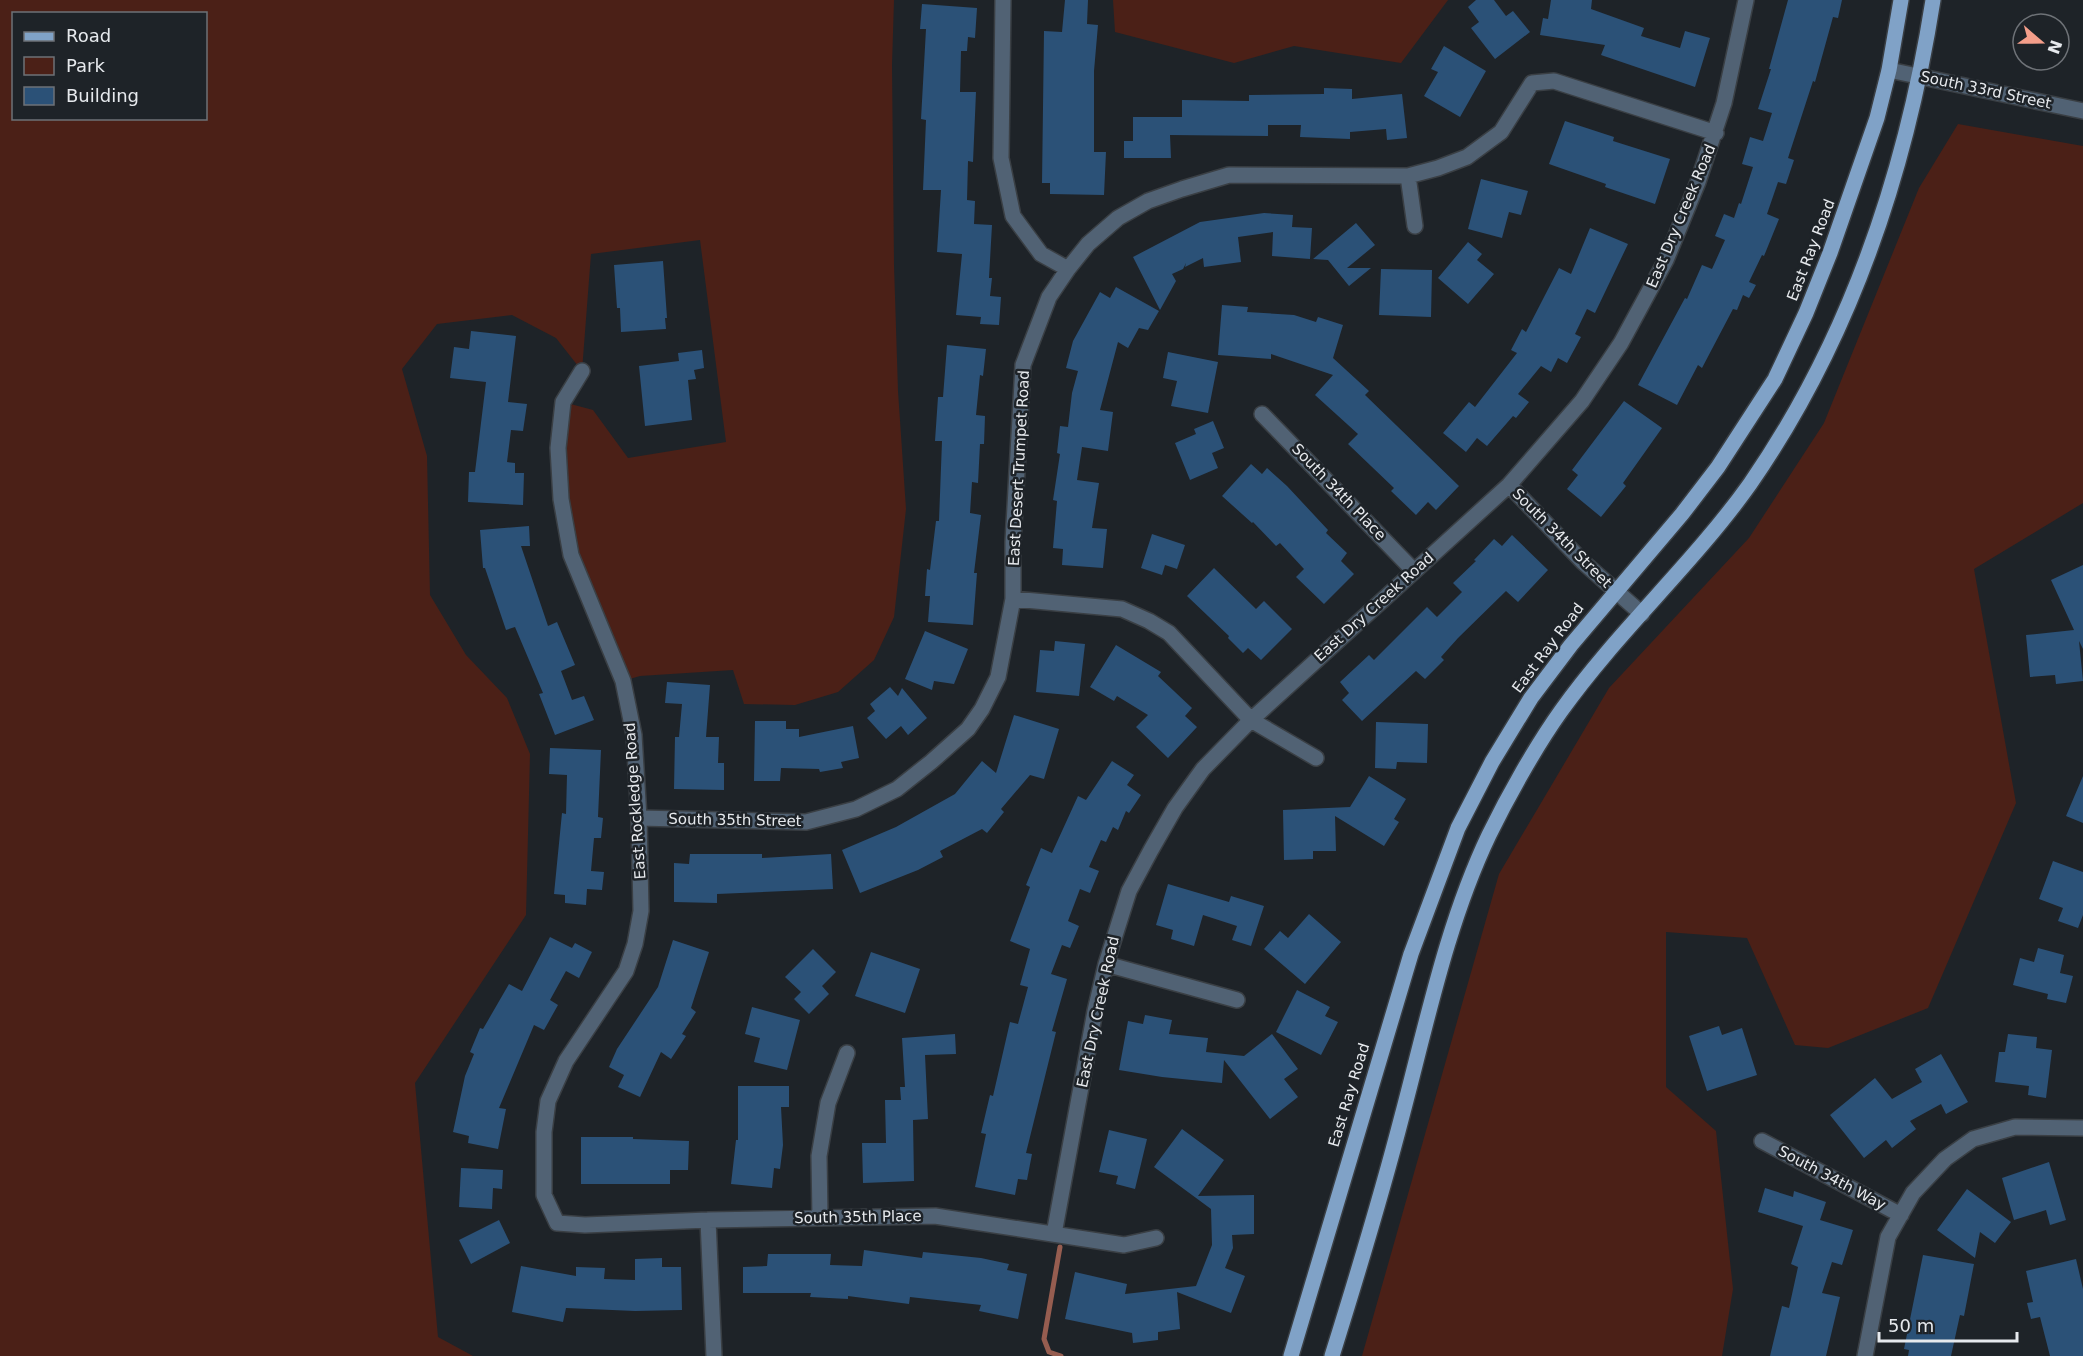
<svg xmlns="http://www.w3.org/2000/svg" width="2083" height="1356" font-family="'DejaVu Sans',sans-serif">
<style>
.green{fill:#4b2017;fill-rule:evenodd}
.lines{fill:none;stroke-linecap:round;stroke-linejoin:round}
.stream{stroke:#965d50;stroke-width:5}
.building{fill:#2b5177}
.minor-casing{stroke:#3a3f44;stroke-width:18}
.major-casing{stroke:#3a3f44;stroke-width:18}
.minor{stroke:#516274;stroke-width:15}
.major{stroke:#80a2c7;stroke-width:15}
.labels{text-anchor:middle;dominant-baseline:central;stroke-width:5;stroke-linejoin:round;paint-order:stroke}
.street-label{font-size:15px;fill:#e6e9ed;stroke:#1e2328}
</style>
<rect width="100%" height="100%" fill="#1e2328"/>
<path class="green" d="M 0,0 L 894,0 L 892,65 L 894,265 L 898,391 L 906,509 L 894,617 L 874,660 L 838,692 L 795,705 L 744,704 L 733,670 L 640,676 L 623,681 L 571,555 L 563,402 L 593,410 L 628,458 L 726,442 L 700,240 L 591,254 L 582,371 L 556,338 L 512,315 L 437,324 L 402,369 L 427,456 L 430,595 L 466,655 L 507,698 L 530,754 L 526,915 L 415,1083 L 438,1337 L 473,1356 L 0,1356 ZM 14,14 L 206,14 L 206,118 L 14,118 Z
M 1113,0 L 1448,0 L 1401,63 L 1294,46 L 1234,63 L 1115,32 Z
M 1958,124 L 2083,146 L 2083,503 L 1974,569 L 2016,803 L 1928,1008 L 1828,1048 L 1795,1045 L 1747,938 L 1666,932 L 1666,1087 L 1716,1131 L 1733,1289 L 1722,1356 L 1362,1356 L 1499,874 L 1609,688 L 1749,538 L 1824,423 L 1919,188 Z"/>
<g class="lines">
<path class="stream" d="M 1060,1247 L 1044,1339 L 1049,1352 L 1061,1356"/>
</g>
<path class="building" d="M 1065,0 L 1088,0 L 1087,24 L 1098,25 L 1094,71 L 1094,152 L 1106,152 L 1104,195 L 1050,194 L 1050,183 L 1042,183 L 1044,31 L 1062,32 Z
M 1476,0 L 1494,0 L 1506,16 L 1513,11 L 1530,32 L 1495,59 L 1471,28 L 1479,22 L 1468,7 Z
M 1551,0 L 1592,0 L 1591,9 L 1644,28 L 1641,36 L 1680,48 L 1685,31 L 1710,38 L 1695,87 L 1601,55 L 1605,45 L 1540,35 L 1543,18 L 1548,19 Z
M 1788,0 L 1842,0 L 1838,18 L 1833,17 L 1815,82 L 1813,81 L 1788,158 L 1794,160 L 1786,184 L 1778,182 L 1767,214 L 1779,219 L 1764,256 L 1762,255 L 1749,282 L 1756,285 L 1749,298 L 1743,295 L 1737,310 L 1733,309 L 1702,368 L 1698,365 L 1677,405 L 1638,385 L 1685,298 L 1687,299 L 1702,265 L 1712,269 L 1725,240 L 1715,236 L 1724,214 L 1734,218 L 1739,203 L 1741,204 L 1753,167 L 1742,164 L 1750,137 L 1763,141 L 1772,113 L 1758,109 L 1771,69 L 1769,69 Z
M 922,4 L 977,8 L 975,38 L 968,37 L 967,51 L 961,51 L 960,92 L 976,92 L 973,162 L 968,161 L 967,200 L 975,201 L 974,224 L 992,225 L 989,278 L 992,278 L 990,296 L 1001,297 L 999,325 L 980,324 L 981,317 L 956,315 L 962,254 L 937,252 L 941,190 L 923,190 L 926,120 L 921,119 L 926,29 L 920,29 Z
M 1444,46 L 1486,71 L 1460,117 L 1424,96 L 1438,72 L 1431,69 Z
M 1324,88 L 1352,89 L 1352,99 L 1402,94 L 1407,138 L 1387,140 L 1386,129 L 1350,132 L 1350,139 L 1300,137 L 1301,125 L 1268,125 L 1268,136 L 1170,135 L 1171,158 L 1124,158 L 1124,141 L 1133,141 L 1133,117 L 1182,117 L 1182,100 L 1249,101 L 1249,95 L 1324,94 Z
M 1565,121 L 1614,137 L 1613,141 L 1670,159 L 1655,204 L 1605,187 L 1606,184 L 1549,164 Z
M 1481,179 L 1528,191 L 1521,215 L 1509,212 L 1502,238 L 1468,229 Z
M 1264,213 L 1293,215 L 1292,227 L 1312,228 L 1310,259 L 1272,256 L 1273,232 L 1238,237 L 1241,262 L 1204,267 L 1203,258 L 1185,267 L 1186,263 L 1183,269 L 1172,274 L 1176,281 L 1160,310 L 1133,257 L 1200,222 Z
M 1356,223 L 1375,245 L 1347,268 L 1371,268 L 1349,286 L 1328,260 L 1313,259 Z
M 1590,228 L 1628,244 L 1595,313 L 1587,309 L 1575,334 L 1581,337 L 1567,363 L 1558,358 L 1551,372 L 1541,366 L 1518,394 L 1529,402 L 1516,418 L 1513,416 L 1487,446 L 1477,438 L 1466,452 L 1443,433 L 1469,402 L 1475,407 L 1517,353 L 1511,350 L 1522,329 L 1526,332 L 1559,268 L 1571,274 Z
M 1468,242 L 1482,254 L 1477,260 L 1494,274 L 1468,304 L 1438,278 Z
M 663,261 L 667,318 L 665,318 L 666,329 L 621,332 L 620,308 L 617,308 L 614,265 Z
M 1381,269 L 1432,270 L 1431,317 L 1379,315 Z
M 1116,287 L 1159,311 L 1148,330 L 1139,328 L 1128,348 L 1118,342 L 1100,410 L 1113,412 L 1108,451 L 1082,447 L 1077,480 L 1099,483 L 1092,528 L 1107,529 L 1103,568 L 1062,565 L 1063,549 L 1053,548 L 1057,501 L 1053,500 L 1060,454 L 1057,453 L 1060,426 L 1068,427 L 1072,393 L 1078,371 L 1066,368 L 1073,341 L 1100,292 L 1110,298 Z
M 1222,305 L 1248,307 L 1247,312 L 1294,315 L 1316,322 L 1318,317 L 1343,325 L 1333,358 L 1369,391 L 1365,395 L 1459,486 L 1436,510 L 1428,502 L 1416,515 L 1391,491 L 1394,488 L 1348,444 L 1358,434 L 1315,395 L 1333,375 L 1271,354 L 1271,359 L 1218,355 Z
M 471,331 L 516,336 L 508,402 L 527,404 L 523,431 L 511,430 L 507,462 L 515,463 L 515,473 L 524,473 L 523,505 L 468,502 L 469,472 L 475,472 L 486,382 L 450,378 L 454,347 L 469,349 Z
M 947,345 L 986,349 L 983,376 L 980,375 L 976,415 L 985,416 L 984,444 L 980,444 L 978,483 L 972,482 L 970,513 L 981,515 L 974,573 L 977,573 L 973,625 L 928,622 L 930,596 L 925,596 L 927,569 L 930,570 L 936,521 L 939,521 L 942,441 L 935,441 L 938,397 L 943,397 Z
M 702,350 L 704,368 L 694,370 L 696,379 L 688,380 L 692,420 L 645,426 L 639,366 L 679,361 L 678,353 Z
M 1168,352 L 1218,362 L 1208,413 L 1171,406 L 1177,381 L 1163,378 Z
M 1624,401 L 1662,428 L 1623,483 L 1626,486 L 1601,517 L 1567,489 L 1578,475 L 1572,470 Z
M 1213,421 L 1224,448 L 1212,453 L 1218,468 L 1190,480 L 1175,443 L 1196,434 L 1194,429 Z
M 1251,464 L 1262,474 L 1267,468 L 1287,486 L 1328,530 L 1326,533 L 1347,553 L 1341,561 L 1354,574 L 1324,604 L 1296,577 L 1304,569 L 1280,543 L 1276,546 L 1253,522 L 1252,523 L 1222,496 Z
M 529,526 L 530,546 L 521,546 L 548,626 L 557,622 L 575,665 L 561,671 L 572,700 L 584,696 L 594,720 L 555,735 L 539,694 L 543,693 L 515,627 L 506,630 L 485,568 L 483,568 L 480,530 Z
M 1152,534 L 1185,545 L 1177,569 L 1165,565 L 1162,575 L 1141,568 Z
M 1512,535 L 1548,570 L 1518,602 L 1506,591 L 1458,638 L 1441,657 L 1444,660 L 1425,679 L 1416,671 L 1362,721 L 1342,700 L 1349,693 L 1340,682 L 1369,655 L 1374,660 L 1427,607 L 1437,617 L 1462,592 L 1453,583 L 1476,561 L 1474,560 L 1494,539 L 1502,546 Z
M 2083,565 L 2083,649 L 2079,641 L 2083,681 L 2056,684 L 2055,675 L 2030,677 L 2026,635 L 2074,630 L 2051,580 Z
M 1214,568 L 1256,609 L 1264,601 L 1292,629 L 1261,660 L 1248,648 L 1243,653 L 1228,638 L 1229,636 L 1187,596 Z
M 925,631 L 968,649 L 954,684 L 934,681 L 932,690 L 905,679 Z
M 1055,641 L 1085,644 L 1079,696 L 1036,692 L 1040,650 L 1054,651 Z
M 1116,645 L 1161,672 L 1158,676 L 1192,708 L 1185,716 L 1197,727 L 1168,758 L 1136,727 L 1148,715 L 1117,696 L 1114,701 L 1090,687 Z
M 667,682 L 710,685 L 706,737 L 719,737 L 718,763 L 724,763 L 724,790 L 674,789 L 675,737 L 679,737 L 682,704 L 665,703 Z
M 890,687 L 898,696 L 902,688 L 927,718 L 908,735 L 901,726 L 886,739 L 867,718 L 875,711 L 870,704 Z
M 1014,715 L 1059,729 L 1044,779 L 1030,775 L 1001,809 L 1004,812 L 987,833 L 982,829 L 940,851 L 943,857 L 918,870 L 860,893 L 842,850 L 896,827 L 955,794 L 982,761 L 996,773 Z
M 755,721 L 786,721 L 786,729 L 799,729 L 799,737 L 853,726 L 859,758 L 841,762 L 843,768 L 820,772 L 819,769 L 781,768 L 780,781 L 754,781 Z
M 1376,722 L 1428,724 L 1427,763 L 1397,762 L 1396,769 L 1375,768 Z
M 550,748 L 601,750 L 598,817 L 603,818 L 601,838 L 594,838 L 591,871 L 604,872 L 602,890 L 587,889 L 586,905 L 565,903 L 565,895 L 554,894 L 562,813 L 566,814 L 567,775 L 549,774 Z
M 1112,761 L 1134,775 L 1127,785 L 1141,795 L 1129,813 L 1126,811 L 1118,830 L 1113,827 L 1106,842 L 1101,840 L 1089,867 L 1099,871 L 1090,893 L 1080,889 L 1068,921 L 1079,926 L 1070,948 L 1062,945 L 1051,974 L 1067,979 L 1052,1031 L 1056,1032 L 1026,1153 L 1032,1154 L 1027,1180 L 1018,1179 L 1015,1195 L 975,1187 L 986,1134 L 981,1133 L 990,1095 L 993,1096 L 1010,1022 L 1018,1024 L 1028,987 L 1020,985 L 1030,949 L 1010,941 L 1030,887 L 1026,885 L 1041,848 L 1052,853 L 1078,796 L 1086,800 Z
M 1369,776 L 1406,799 L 1394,819 L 1399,822 L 1384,846 L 1335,816 L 1336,851 L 1313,851 L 1313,859 L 1284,860 L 1283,810 L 1350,807 Z
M 2083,776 L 2083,823 L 2066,816 Z
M 690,854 L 762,854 L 762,858 L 831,854 L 833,889 L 717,894 L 717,903 L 674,902 L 674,863 L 689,864 Z
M 2053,861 L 2083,872 L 2083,915 L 2078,928 L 2058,921 L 2063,908 L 2039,899 Z
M 1168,884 L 1229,902 L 1231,896 L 1264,906 L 1251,946 L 1232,940 L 1237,926 L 1203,915 L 1194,946 L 1171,939 L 1173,930 L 1156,925 Z
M 1309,914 L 1341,942 L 1305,984 L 1264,949 L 1280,931 L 1288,938 Z
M 550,937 L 572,948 L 575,943 L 592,952 L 579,978 L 566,971 L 550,1000 L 558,1005 L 544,1030 L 534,1025 L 499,1108 L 506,1109 L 498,1149 L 468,1143 L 469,1136 L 453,1132 L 465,1076 L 474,1054 L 470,1052 L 480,1028 L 483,1029 L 509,984 L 522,991 Z
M 673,940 L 709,952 L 691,1008 L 696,1012 L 682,1034 L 686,1036 L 671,1059 L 661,1052 L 640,1097 L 618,1087 L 624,1075 L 609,1067 L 617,1049 L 658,987 Z
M 2038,948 L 2064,955 L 2060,973 L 2073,976 L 2066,1003 L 2047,999 L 2048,994 L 2013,985 L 2020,958 L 2034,962 Z
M 813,949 L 836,972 L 822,986 L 829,994 L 809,1014 L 794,999 L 801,992 L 785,977 Z
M 871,952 L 920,969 L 905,1013 L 855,996 Z
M 1297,990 L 1330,1007 L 1325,1016 L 1338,1022 L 1321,1055 L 1276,1032 Z
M 752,1007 L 800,1020 L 787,1070 L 754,1062 L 760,1038 L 745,1034 Z
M 1145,1015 L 1172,1020 L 1169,1034 L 1208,1038 L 1206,1052 L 1244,1056 L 1272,1034 L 1298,1069 L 1284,1079 L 1298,1097 L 1270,1119 L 1224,1060 L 1222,1083 L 1162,1077 L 1119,1070 L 1128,1021 L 1143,1024 Z
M 1719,1026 L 1722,1035 L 1742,1028 L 1757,1075 L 1707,1091 L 1689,1036 Z
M 955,1034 L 956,1054 L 925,1055 L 928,1119 L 913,1120 L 914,1181 L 863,1183 L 862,1143 L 886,1143 L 885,1100 L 901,1100 L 900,1087 L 905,1087 L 902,1038 Z
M 2008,1034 L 2037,1037 L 2036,1048 L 2052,1050 L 2046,1098 L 2028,1095 L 2029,1086 L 1995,1082 L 1999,1052 L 2005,1052 Z
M 1941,1054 L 1968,1102 L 1946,1114 L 1941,1104 L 1910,1121 L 1916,1129 L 1892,1148 L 1886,1140 L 1864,1158 L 1830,1115 L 1875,1078 L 1892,1099 L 1922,1082 L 1915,1069 Z
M 738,1086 L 789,1086 L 789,1107 L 781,1107 L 783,1145 L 780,1169 L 774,1168 L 772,1188 L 731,1184 L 736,1140 L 738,1140 Z
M 1182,1129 L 1224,1160 L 1198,1196 L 1254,1195 L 1254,1234 L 1232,1235 L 1233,1248 L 1225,1268 L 1245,1276 L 1231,1313 L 1177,1292 L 1180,1329 L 1158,1332 L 1158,1340 L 1133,1343 L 1132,1333 L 1065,1319 L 1075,1272 L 1127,1284 L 1125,1294 L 1196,1286 L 1212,1245 L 1211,1209 L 1154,1167 Z
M 1109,1130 L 1147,1139 L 1135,1189 L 1116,1184 L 1118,1176 L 1099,1172 Z
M 581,1137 L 633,1137 L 633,1139 L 689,1141 L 688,1170 L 670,1170 L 670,1184 L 581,1184 Z
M 2049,1162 L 2066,1220 L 2050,1225 L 2046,1210 L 2014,1220 L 2002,1178 Z
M 461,1168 L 503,1170 L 502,1189 L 493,1188 L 492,1209 L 459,1207 Z
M 1765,1188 L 1793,1197 L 1794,1191 L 1826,1202 L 1820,1220 L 1853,1230 L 1842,1265 L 1832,1262 L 1822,1293 L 1840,1297 L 1826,1356 L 1770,1356 L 1782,1306 L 1789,1308 L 1798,1267 L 1791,1264 L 1803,1226 L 1758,1212 Z
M 1967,1189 L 2011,1222 L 1995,1243 L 1980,1232 L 1975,1258 L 1937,1230 Z
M 499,1220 L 510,1243 L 471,1264 L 459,1240 Z
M 864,1250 L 922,1258 L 923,1252 L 981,1258 L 1009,1264 L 1007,1270 L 1027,1274 L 1018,1319 L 979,1311 L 981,1305 L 910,1297 L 909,1304 L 848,1296 L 848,1299 L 810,1297 L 811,1293 L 743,1293 L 743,1267 L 767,1266 L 768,1254 L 831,1254 L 830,1265 L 862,1266 Z
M 1923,1255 L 1974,1264 L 1964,1316 L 1960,1315 L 1951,1356 L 1908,1356 L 1909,1350 L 1904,1349 Z
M 662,1258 L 662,1267 L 681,1267 L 682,1310 L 635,1311 L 566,1308 L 563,1322 L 512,1312 L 521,1266 L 576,1276 L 576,1267 L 605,1268 L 604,1279 L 635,1280 L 635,1259 Z
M 2076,1259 L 2083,1289 L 2083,1356 L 2050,1356 L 2040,1317 L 2031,1319 L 2027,1303 L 2033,1302 L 2026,1271 Z"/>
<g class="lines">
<defs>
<path id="minor" d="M 1003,0 L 1001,158 L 1013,216 L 1041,254 L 1068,269
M 1889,70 L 2083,111
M 1408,176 L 1415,226
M 582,371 L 563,402 L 558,448 L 561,499 L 571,555 L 623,681 L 634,735 L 639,818 L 641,911 L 635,944 L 626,971 L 566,1061 L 548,1101 L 544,1132 L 544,1195 L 557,1223 L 585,1225 L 708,1220 L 935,1216 L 1124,1245 L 1156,1238
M 1262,414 L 1414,571
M 1509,485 L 1583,562 L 1642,614
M 1013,599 L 1122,609 L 1149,621 L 1169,633 L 1251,720 L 1316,758
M 639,818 L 806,822 L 856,809 L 897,789 L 931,762 L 968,729 L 982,709 L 998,677 L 1013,599 L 1013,542 L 1023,365 L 1049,297 L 1068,269 L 1088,244 L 1118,218 L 1148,201 L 1182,189 L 1229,175 L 1408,176 L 1438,168 L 1467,157 L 1501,132 L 1532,83 L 1554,81 L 1716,133
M 1106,964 L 1237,1000
M 1762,1141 L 1901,1215
M 820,1217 L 819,1156 L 828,1103 L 847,1053
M 708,1220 L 714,1356
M 1054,1234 L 1095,1011 L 1106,964 L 1129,891 L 1151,850 L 1175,808 L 1203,769 L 1251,720 L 1509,485 L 1582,401 L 1621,343 L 1666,260 L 1698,182 L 1724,103 L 1746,0
M 1865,1356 L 1888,1237 L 1913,1193 L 1945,1159 L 1973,1139 L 2015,1127 L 2083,1128"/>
<path id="major" d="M 1291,1356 L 1411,954 L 1458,828 L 1492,762 L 1531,698 L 1571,645 L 1682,514 L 1718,467 L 1775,379 L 1806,313 L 1830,253 L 1877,118 L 1889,70 L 1901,0
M 1332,1356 C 1357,1276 1381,1197 1402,1116 C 1427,1022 1447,923 1489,835 C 1508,796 1536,746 1561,711 C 1618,631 1693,564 1750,484 C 1849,341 1906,172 1933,0"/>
</defs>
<use href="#minor" class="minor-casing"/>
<use href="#major" class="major-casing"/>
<use href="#minor" class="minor"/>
<use href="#major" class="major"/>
</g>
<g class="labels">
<g class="street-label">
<text transform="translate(1986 90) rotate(12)">South 33rd Street</text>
<text transform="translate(1681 216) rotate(-67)">East Dry Creek Road</text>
<text transform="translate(1811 250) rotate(-69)">East Ray Road</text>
<text transform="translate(1019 468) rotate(-87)">East Desert Trumpet Road</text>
<text transform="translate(1339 492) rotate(46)">South 34th Place</text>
<text transform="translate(1562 538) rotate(45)">South 34th Street</text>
<text transform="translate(1374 607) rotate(-42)">East Dry Creek Road</text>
<text transform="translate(1548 648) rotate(-53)">East Ray Road</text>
<text transform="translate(635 801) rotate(-94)">East Rockledge Road</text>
<text transform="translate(735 820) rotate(1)">South 35th Street</text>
<text transform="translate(1098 1012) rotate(-78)">East Dry Creek Road</text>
<text transform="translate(1349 1095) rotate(-73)">East Ray Road</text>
<text transform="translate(1832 1178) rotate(28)">South 34th Way</text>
<text transform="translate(858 1217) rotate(-1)">South 35th Place</text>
</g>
</g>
<rect x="12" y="12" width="195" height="108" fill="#1e2328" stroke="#6e7277" stroke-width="1.5"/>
<rect x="24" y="32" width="30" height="9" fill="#80a2c7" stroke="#6e7277" stroke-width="1.5"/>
<text x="66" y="42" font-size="18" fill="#e6e9ed">Road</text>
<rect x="24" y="57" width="30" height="18" fill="#4b2017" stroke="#6e7277" stroke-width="1.5"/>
<text x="66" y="72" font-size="18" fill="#e6e9ed">Park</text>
<rect x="24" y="87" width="30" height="18" fill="#2b5177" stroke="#6e7277" stroke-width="1.5"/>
<text x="66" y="102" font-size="18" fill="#e6e9ed">Building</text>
<g transform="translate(2041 42) rotate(110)"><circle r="28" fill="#1e2328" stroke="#6e7277" stroke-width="1.5"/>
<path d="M0-4.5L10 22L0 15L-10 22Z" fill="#f49e8a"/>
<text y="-9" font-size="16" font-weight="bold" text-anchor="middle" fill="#e6e9ed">N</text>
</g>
<path d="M1879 1332v9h138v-9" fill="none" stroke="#e6e9ed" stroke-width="3"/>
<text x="1888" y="1332" font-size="18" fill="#e6e9ed" stroke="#1e2328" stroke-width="4.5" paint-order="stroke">50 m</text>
</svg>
